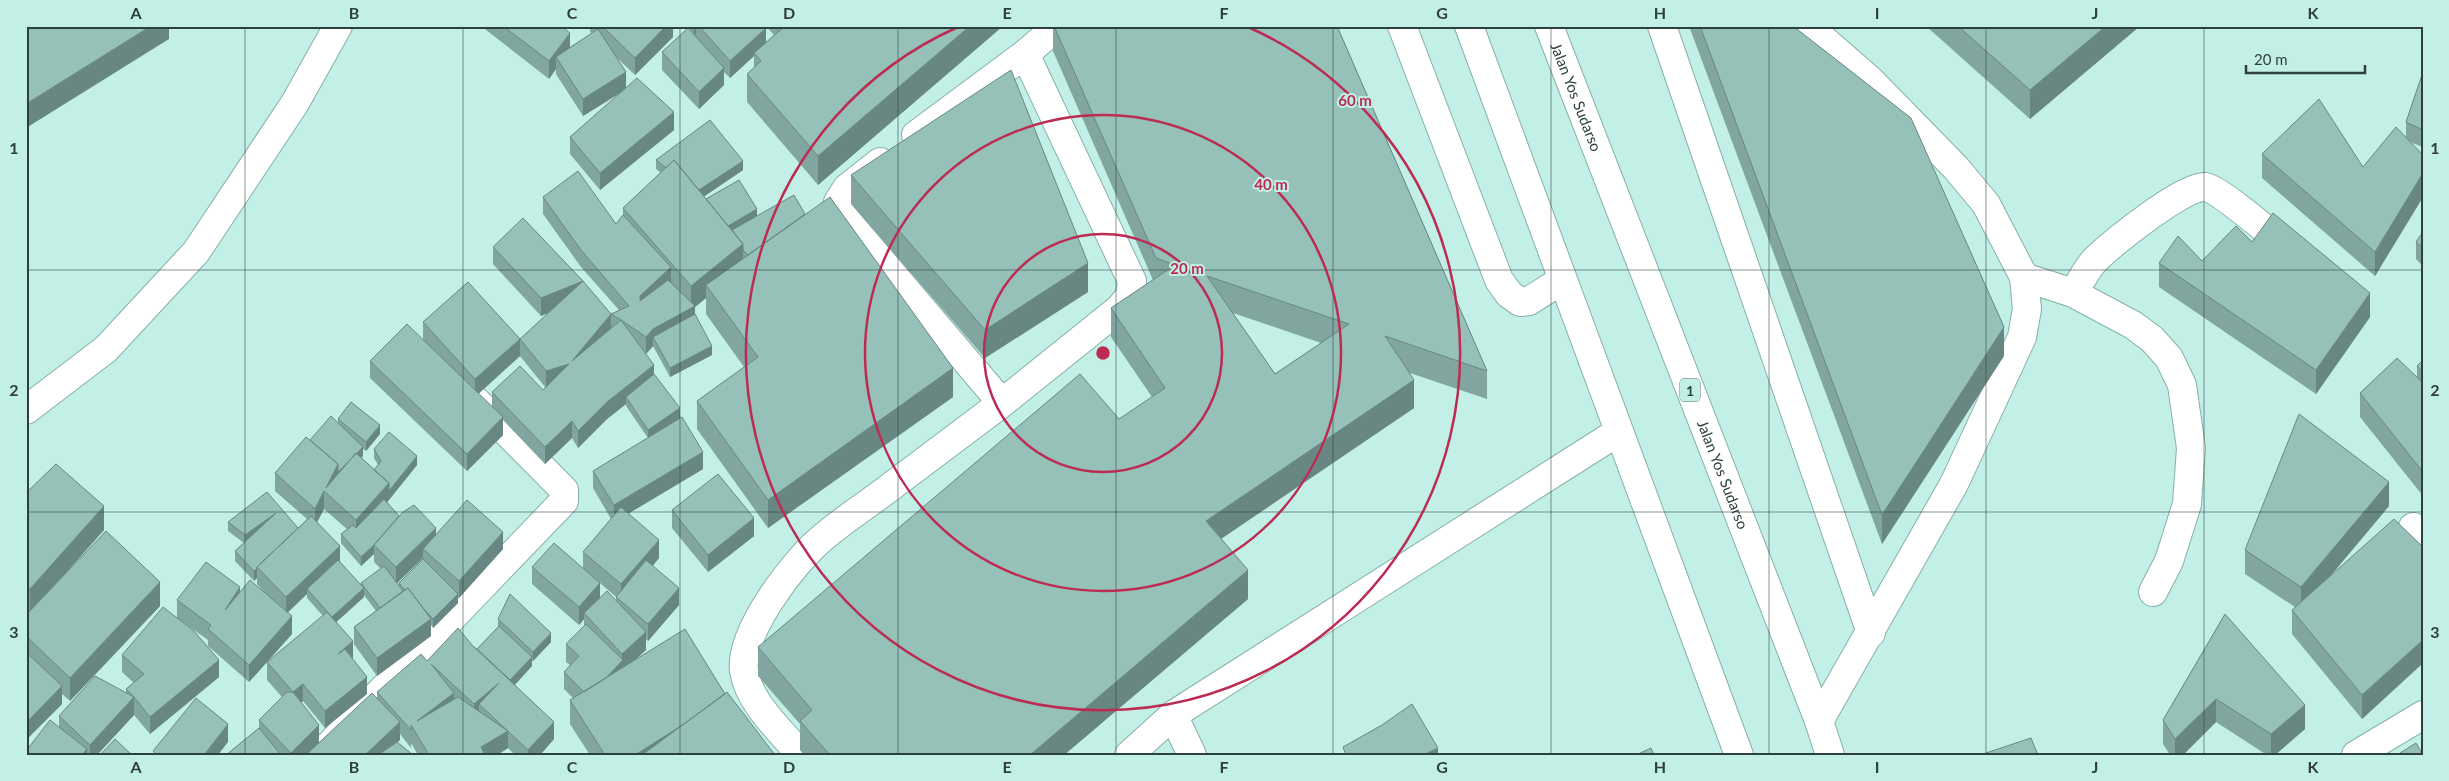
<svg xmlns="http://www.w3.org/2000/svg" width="2449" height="781" font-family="Lato,sans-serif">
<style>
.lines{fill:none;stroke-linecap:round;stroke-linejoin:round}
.minor-casing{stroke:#85b1a8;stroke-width:30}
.highway-casing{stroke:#85b1a8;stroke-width:30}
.minor{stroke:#fff;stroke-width:28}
.highway{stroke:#fff;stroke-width:28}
.wall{fill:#80a69f;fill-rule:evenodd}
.shaded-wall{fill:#688782}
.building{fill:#95c1b9;stroke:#688782;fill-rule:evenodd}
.grid{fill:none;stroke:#2e403d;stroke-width:1;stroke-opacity:0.55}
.ring{fill:none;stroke:#bc2c52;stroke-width:2.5}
.labels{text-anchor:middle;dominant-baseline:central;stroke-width:4;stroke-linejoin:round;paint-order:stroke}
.shield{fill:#c2efe6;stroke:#5a7470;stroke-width:1}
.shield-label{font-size:14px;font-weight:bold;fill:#2e403d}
.street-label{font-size:15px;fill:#2e403d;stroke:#c2efe6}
.centre{fill:#bc2c52;stroke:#c2efe6;stroke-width:2.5}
.ring-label{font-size:15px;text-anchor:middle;font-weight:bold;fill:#bc2c52;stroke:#c2efe6;stroke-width:4;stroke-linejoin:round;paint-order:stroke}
.neatline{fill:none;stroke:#2e403d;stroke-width:2}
.grid-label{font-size:16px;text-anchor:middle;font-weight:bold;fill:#2e403d}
</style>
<rect width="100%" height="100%" fill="#c2efe6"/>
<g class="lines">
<defs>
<path id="minor" d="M 1402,26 L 1499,280 L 1509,294 L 1520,302 L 1529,301 L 1562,280
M 1662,26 L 1871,633
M 1808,26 L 1870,80 L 1956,168 L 1986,204 L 2024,277 L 2027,309 L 2022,337 L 1954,484 L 1819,721
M 916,135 L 1025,54 L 1058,26
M 2024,277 L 2073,293 L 2133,325 L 2152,339 L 2169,358 L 2182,385 L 2191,448 L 2187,504 L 2169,561 L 2153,592
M 2073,293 C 2081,282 2087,267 2097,258 C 2113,243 2184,185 2205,187 C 2220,189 2275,238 2291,250
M 1002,403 L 1119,309 L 1130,296 L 1132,281 L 1025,54
M 26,410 L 106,349 L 196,252 L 295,103 L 338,26
M 2413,527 L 2423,540
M 1173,715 L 1192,755
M 320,755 L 564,501 L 564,490 L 477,402
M 801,755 C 781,731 749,703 744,671 C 739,633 793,563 820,540 C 839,523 861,509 881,494 C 921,464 961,434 1002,403 L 843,216 L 838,202 L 847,188 L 880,162
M 1129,755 L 1173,715 L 1618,432
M 2356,755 L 2423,715"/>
<g id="highway">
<path d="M 1469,26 L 1739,755"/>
<path id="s1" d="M 1549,26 L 1819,721 L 1830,755"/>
</g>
</defs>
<use href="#minor" class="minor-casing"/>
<use href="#highway" class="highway-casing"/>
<use href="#minor" class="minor"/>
<use href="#highway" class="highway"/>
</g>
<path class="wall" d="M 481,26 L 561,26 L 570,47 L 592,33 L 590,32 L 590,26 L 673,26 L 673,37 L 635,75 L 617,58 L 626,88 L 674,130 L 600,190 L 570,154 L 570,137 L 622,92 L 583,116 L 556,74 L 556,69 L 549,79 Z
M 686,26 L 764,26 L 766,42 L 774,35 L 766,26 L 1003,26 L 818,185 L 747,102 L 747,74 L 754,68 L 754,56 L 730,78 L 724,72 L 724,85 L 699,109 L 662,70 L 662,52 L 689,29 Z
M 1053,26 L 1337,26 L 1487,371 L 1487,399 L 1410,373 L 1414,408 L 1221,539 L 1248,599 L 1064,755 L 804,755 L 800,750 L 800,724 L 758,676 L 758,647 L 1119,419 L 1152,397 L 1111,337 L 1111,308 L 1153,280 L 1053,51 ZM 1233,313 L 1321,343 L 1275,374 Z
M 1689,26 L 1793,26 L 2004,356 L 1882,544 Z
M 1926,26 L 2140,26 L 2030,119 Z
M 2423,72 L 2423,147 L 2410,142 L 2423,155 L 2423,197 L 2375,276 L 2262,178 L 2262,154 L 2363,167 L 2406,137 L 2406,122 Z
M 656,160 L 743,170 L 704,196 L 706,199 L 757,216 L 805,214 L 953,397 L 768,528 L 697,429 L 697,401 L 744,367 L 706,314 L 706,298 L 695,307 L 695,314 L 712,355 L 670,377 L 653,346 L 646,354 L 645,353 L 654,374 L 680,418 L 666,427 L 703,469 L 628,514 L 659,558 L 653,566 L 679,605 L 648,641 L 646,639 L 646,650 L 634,660 L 725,694 L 775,755 L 590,755 L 570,724 L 570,700 L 573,698 L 564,689 L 564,672 L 570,665 L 566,662 L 566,644 L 584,626 L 584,619 L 579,625 L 532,584 L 532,567 L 583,568 L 583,552 L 611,519 L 593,488 L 593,471 L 648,438 L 626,406 L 626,404 L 607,419 L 578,448 L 572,438 L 545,464 L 503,420 L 503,435 L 467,471 L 370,378 L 370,361 L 423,339 L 423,322 L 520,356 L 478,394 L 492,407 L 492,392 L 543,390 L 545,387 L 520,356 L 520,339 L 549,312 L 541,316 L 493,264 L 493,247 L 611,328 L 611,314 L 619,310 L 581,267 L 543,214 L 543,197 L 616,224 L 623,215 L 623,208 L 661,173 L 656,169 ZM 600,583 L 616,597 L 616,600 L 600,598 Z
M 851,175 L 1088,292 L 985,358 L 851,204 Z
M 2423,232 L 2423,266 L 2416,259 L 2416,242 Z
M 2252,242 L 2370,317 L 2316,394 L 2159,287 L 2159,263 L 2202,261 Z
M 2423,360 L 2423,496 L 2360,417 L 2360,393 L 2417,377 L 2417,366 Z
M 338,419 L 380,434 L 366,451 L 363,449 L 363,456 L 361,458 L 374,470 L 378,465 L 374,458 L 374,449 L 417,465 L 387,502 L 399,516 L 436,535 L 503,549 L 459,598 L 458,598 L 458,603 L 433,628 L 431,625 L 431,636 L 377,676 L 354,644 L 354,627 L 376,611 L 364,595 L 364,597 L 336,622 L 367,694 L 325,728 L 303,701 L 301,703 L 319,742 L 377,698 L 377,692 L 427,661 L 472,645 L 477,649 L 498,627 L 498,619 L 551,642 L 533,661 L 532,661 L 532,666 L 515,685 L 554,739 L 540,755 L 515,755 L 508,748 L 497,755 L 418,755 L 411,743 L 411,748 L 400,734 L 400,740 L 397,742 L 413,755 L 226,755 L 259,728 L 259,720 L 282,697 L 267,680 L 267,662 L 323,616 L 307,598 L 307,594 L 287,613 L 292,634 L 249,682 L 208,646 L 208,640 L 177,618 L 177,600 L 240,592 L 267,595 L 257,584 L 257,578 L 254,581 L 235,561 L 235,551 L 244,543 L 228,531 L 228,522 L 298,528 L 307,519 L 275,491 L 275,473 L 310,440 L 338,422 ZM 324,509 L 347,529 L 341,534 L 341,543 L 361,566 L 374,554 L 374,562 L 381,569 L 361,583 L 361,586 L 340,562 L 317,522 ZM 423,558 L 423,559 L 399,583 L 399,585 L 397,583 Z
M 26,493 L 104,530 L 62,577 L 160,606 L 70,701 L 62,694 L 62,704 L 26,740 L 26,615 L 29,612 L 26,609 Z
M 2389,506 L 2332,574 L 2423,547 L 2423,663 L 2362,719 L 2292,634 L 2292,610 L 2295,607 L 2245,574 L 2245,550 Z
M 672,510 L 754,536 L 708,572 L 672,528 Z
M 2225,614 L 2305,729 L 2275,755 L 2267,755 L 2216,722 L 2183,755 L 2170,755 L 2163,744 L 2163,720 Z
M 122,655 L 219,677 L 150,734 L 134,715 L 97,755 L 26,755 L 26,751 L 59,727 L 59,716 L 126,693 L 126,689 L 134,683 L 122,672 Z"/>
<path class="shaded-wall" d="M 151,26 L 169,26 L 169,39 L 26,128 L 26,104 Z
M 666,26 L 673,26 L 673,37 L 635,75 L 635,58 Z
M 694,26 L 696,26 L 696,34 L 694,35 Z
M 970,26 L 1003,26 L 818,185 L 818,156 Z
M 2106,26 L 2140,26 L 2030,119 L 2030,90 Z
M 766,28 L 766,46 L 754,53 L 754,56 L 730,78 L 730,61 Z
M 570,33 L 570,51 L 556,57 L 556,69 L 549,79 L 549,61 Z
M 724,68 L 724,85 L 699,109 L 699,92 Z
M 626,72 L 626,89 L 583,116 L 583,99 Z
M 674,112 L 674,130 L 600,190 L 600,173 Z
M 743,161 L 743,170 L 699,200 L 699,190 Z
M 2423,173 L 2423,197 L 2375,276 L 2375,252 Z
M 757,209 L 757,218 L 729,234 L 722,229 Z
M 743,244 L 743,268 L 706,285 L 706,298 L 695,307 L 695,323 L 653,337 L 653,346 L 646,354 L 646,337 L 653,329 L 691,307 L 691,286 Z
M 1088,263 L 1088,292 L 985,358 L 985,330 Z
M 671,267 L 671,284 L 640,313 L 640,296 Z
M 583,281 L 583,299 L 541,316 L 541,298 Z
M 2370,293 L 2370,317 L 2316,394 L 2316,370 Z
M 611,314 L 611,331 L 572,361 Z
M 2004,327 L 2004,356 L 1882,544 L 1882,515 Z
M 520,339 L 520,356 L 475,397 L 475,379 Z
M 712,346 L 712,355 L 670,377 L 670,368 Z
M 569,364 L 546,388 L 546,371 Z
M 654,365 L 654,383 L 626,397 L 626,404 L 607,419 L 578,448 L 578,431 L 607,402 Z
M 953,368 L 953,397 L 768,528 L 768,500 Z
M 1414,380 L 1414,408 L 1206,549 L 1206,521 Z
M 680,408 L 680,418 L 648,439 L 648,430 Z
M 503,417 L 503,435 L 467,471 L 467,454 Z
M 572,421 L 572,438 L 545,464 L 545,447 Z
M 380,425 L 380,434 L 366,451 L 366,442 Z
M 363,447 L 363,456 L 338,481 L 326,488 L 338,464 Z
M 703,452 L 703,469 L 614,522 L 614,505 Z
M 417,456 L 417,465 L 389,500 L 356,537 L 356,520 L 389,483 Z
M 2389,482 L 2389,506 L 2301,611 L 2301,587 Z
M 324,491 L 324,509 L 315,526 L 315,509 Z
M 104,506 L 104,530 L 30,613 L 30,589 Z
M 276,513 L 245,544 L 245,535 Z
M 754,518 L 754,536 L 708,572 L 708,555 Z
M 436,528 L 436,545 L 423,549 L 423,558 L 396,584 L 396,567 Z
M 503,532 L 503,549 L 459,598 L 459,581 Z
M 659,540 L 659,558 L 621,602 L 621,584 Z
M 374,545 L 374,554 L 361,566 L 361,557 Z
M 340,546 L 340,563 L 307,589 L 307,594 L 286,614 L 286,597 Z
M 257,569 L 257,578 L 254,581 L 254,571 Z
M 1248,570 L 1248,599 L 1064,755 L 1030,755 Z
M 160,582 L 160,606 L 70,701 L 70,678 Z
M 600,583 L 600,600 L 584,613 L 584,619 L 579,625 L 579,607 Z
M 240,587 L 240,604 L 225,610 Z
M 364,588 L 364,597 L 332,626 L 332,617 Z
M 679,588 L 679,605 L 648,641 L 648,624 Z
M 458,594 L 458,603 L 433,628 L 433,619 Z
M 292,616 L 292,634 L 249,682 L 249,665 Z
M 431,619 L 431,636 L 377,676 L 377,658 Z
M 646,632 L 646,650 L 623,671 L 589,696 L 622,661 L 622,654 Z
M 551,633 L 551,642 L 533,661 L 533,652 Z
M 2423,640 L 2423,663 L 2362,719 L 2362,695 Z
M 353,641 L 353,658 L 338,654 Z
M 532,657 L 532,666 L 506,694 L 506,685 Z
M 219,660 L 219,677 L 150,734 L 150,717 Z
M 367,677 L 367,694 L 325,728 L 325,711 Z
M 499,683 L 479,704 L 479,717 L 474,722 L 474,704 Z
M 303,684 L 303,701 L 293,710 L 293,692 Z
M 62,686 L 62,704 L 26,740 L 26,723 Z
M 454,693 L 454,710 L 417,721 Z
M 134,697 L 134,715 L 97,755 L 90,755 L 90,745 Z
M 727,697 L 673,755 L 635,755 Z
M 2216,699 L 2216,722 L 2183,755 L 2175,755 L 2175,739 Z
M 2305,705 L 2305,729 L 2275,755 L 2271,755 L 2271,734 Z
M 400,722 L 400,740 L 383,755 L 365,755 Z
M 554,722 L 554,739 L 540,755 L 528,755 L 528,750 Z
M 228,724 L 228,742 L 218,755 L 204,755 Z
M 319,725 L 319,743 L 307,755 L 291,755 L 291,753 Z
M 508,731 L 508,748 L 497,755 L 481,755 L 481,747 Z
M 1438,748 L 1438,755 L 1423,755 Z
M 87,749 L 87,755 L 82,755 Z"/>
<path class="building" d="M 26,26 L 151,26 L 26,104 Z
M 503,26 L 561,26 L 570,33 L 549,61 Z
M 602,26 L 666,26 L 635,58 Z
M 699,26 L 764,26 L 766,28 L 730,61 Z
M 774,26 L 785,26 L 779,31 Z
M 785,26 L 970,26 L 818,156 L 747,74 L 761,61 L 754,53 Z
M 1054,26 L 1337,26 L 1487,371 L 1385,336 L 1414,380 L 1206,521 L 1248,570 L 1030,755 L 830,755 L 800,721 L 812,710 L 758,647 L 1080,374 L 1119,419 L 1165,388 L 1111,308 L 1175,265 L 1156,258 ZM 1207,276 L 1349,324 L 1275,374 Z
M 1700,26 L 1793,26 L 1911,118 L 2004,327 L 1882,515 Z
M 1958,26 L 2106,26 L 2030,90 Z
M 688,28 L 724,68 L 699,92 L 662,52 Z
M 598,29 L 626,72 L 583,99 L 556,57 Z
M 1011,70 L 1088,263 L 985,330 L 851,175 Z
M 2423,72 L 2423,130 L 2406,122 Z
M 637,78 L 674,112 L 600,173 L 570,137 Z
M 2319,99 L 2363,167 L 2396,127 L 2423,155 L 2423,173 L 2375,252 L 2262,154 Z
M 710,120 L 743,161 L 699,190 L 674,160 L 666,168 L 656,160 Z
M 674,160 L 743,244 L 691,286 L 623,208 Z
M 578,171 L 616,224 L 623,215 L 671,267 L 640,296 L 640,301 L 668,280 L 695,306 L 653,329 L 646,337 L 621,320 L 654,365 L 607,402 L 578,431 L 572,421 L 545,447 L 492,392 L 520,366 L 543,390 L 569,364 L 546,371 L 520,339 L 583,281 L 541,298 L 493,247 L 523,218 L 583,281 L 611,314 L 572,361 L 621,320 L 611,314 L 629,306 L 581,250 L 543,197 Z
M 739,180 L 757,209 L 728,226 L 706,199 Z
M 794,195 L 805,214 L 748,255 L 743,250 L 743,244 L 732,230 Z
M 830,197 L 953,368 L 768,500 L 697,401 L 758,357 L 706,285 Z
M 2273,213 L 2370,293 L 2316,370 L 2159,263 L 2178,236 L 2202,261 L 2236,226 L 2252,242 Z
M 2423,232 L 2423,248 L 2416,242 Z
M 468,282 L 520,339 L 475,379 L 423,322 Z
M 695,314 L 712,346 L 670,368 L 653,337 Z
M 407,324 L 503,417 L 467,454 L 370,361 Z
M 2397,358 L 2423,383 L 2423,472 L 2360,393 Z
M 2423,360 L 2423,372 L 2417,366 Z
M 654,374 L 680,408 L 648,430 L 626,397 Z
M 351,402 L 380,425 L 366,442 L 338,419 Z
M 2299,414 L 2389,482 L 2301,587 L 2245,550 Z
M 331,416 L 363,447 L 338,472 L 338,464 L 310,440 Z
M 682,417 L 703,452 L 614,505 L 593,471 Z
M 389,432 L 417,456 L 389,491 L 389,483 L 374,470 L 381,461 L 374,449 Z
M 306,437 L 338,464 L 326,488 L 356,453 L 389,483 L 356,520 L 324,491 L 315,509 L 275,473 Z
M 56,464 L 104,506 L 30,589 L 26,585 L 26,493 Z
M 718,474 L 754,518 L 708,555 L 672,510 Z
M 267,492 L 298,528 L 257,567 L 257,569 L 254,571 L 235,551 L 276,513 L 245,535 L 228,522 Z
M 384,499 L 399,516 L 374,545 L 361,557 L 341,534 L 353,525 L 356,528 Z
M 467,500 L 503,532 L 459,581 L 423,549 Z
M 414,505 L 436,528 L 396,567 L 374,545 L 403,512 Z
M 621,507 L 659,540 L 621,584 L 583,552 Z
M 311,516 L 340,546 L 286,597 L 257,567 Z
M 2394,519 L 2423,547 L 2423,640 L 2362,695 L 2292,610 Z
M 106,531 L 160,582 L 70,678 L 26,636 L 26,615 Z
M 554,543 L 600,583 L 579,607 L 532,567 Z
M 423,559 L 458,594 L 433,619 L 423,608 L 408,588 L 405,590 L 399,583 Z
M 338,560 L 364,588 L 332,617 L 307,589 Z
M 646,560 L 679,588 L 648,624 L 616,597 Z
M 206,562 L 240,587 L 225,610 L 250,580 L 292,616 L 249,665 L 208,629 L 211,625 L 177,600 Z
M 384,566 L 403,591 L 380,608 L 361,583 Z
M 408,588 L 431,619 L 377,658 L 354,627 Z
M 607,591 L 646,632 L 622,654 L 584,613 Z
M 510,594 L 551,633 L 533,652 L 498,619 Z
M 163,607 L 194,631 L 219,660 L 150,717 L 134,697 L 90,745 L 59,716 L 95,676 L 134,697 L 126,689 L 144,674 L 122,655 Z
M 327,612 L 353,641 L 338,654 L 345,649 L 367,677 L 325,711 L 303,684 L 293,692 L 267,662 Z
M 2225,614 L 2305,705 L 2271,734 L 2216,699 L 2175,739 L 2163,720 Z
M 586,624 L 623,660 L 606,678 L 584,692 L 564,672 L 579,656 L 566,644 Z
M 499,626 L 532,657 L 510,680 L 477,649 Z
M 458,628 L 472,645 L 554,722 L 528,750 L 479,704 L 499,683 L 474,704 L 431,664 L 454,693 L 417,721 L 458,697 L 508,731 L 481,747 L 485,755 L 429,755 L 411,725 L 411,730 L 377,692 L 421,654 L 427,661 Z
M 685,629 L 725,694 L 684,724 L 635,755 L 605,755 L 570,700 Z
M 26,652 L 62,686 L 26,723 Z
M 287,692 L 293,692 L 319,725 L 291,753 L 259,720 Z
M 727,692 L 775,755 L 642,755 Z
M 372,693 L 400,722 L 365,755 L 307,755 L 307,754 Z
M 196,698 L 228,724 L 204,755 L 157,755 L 153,751 Z
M 1412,704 L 1438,748 L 1423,755 L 1346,755 L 1343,747 L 1382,725 Z
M 50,720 L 87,749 L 82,755 L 32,755 L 26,751 Z
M 259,728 L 281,755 L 226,755 Z
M 2031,738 L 2038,755 L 1980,755 Z
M 115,739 L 132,755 L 100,755 Z
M 397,742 L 413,755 L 378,755 Z
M 2416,743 L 2423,755 L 2397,755 Z
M 1651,748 L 1654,755 L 1636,755 Z"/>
<path class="grid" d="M 245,26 L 245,755M 463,26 L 463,755M 680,26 L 680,755M 898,26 L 898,755M 1116,26 L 1116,755M 1333,26 L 1333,755M 1551,26 L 1551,755M 1769,26 L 1769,755M 1986,26 L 1986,755M 2204,26 L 2204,755M 26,270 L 2423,270M 26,512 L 2423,512"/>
<g class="ring">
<circle cx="1103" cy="353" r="119"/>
<circle cx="1103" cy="353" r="238"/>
<path d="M1248 27A357 357 0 1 1 958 27"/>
</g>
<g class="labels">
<rect class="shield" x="1680" y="378.5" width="20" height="23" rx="4"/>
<g class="shield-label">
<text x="1690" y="390">1</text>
</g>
<g class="street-label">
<text stroke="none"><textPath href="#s1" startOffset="76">Jalan Yos Sudarso</textPath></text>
<text stroke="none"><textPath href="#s1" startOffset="481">Jalan Yos Sudarso</textPath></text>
</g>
</g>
<circle cx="1103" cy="353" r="8" class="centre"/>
<g class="ring-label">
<text x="1355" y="106">60 m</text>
<text x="1271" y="190">40 m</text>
<text x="1187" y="274">20 m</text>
</g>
<rect width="2449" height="781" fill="none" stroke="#c2efe6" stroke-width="55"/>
<path d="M2246 65v8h119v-8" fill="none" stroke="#2e403d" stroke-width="2.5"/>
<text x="2254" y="65" font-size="15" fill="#2e403d" stroke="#c2efe6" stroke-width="4" paint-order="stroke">20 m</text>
<rect x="28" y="28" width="2394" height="726" class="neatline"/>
<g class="grid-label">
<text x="136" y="19">A</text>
<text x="354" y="19">B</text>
<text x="572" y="19">C</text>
<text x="789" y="19">D</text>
<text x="1007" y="19">E</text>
<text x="1224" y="19">F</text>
<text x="1442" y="19">G</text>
<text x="1660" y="19">H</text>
<text x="1877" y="19">I</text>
<text x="2095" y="19">J</text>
<text x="2313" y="19">K</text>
<text x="14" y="154">1</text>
<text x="2435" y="154">1</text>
<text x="14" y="396">2</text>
<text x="2435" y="396">2</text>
<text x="14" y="638">3</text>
<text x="2435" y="638">3</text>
<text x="136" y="773">A</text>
<text x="354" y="773">B</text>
<text x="572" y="773">C</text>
<text x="789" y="773">D</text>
<text x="1007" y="773">E</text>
<text x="1224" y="773">F</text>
<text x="1442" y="773">G</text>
<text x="1660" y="773">H</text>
<text x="1877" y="773">I</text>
<text x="2095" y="773">J</text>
<text x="2313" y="773">K</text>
</g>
</svg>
